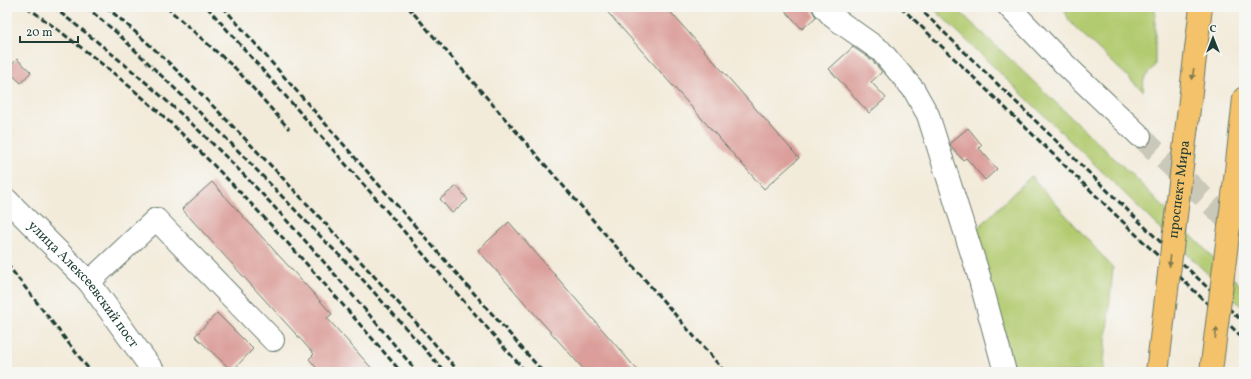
<svg xmlns="http://www.w3.org/2000/svg" width="1251" height="379" font-family="Vollkorn,serif">
<style>
.green{fill:#b2cb70;stroke:#688452}
.building{fill:#db9e9a}
.lines{fill:none;stroke-linecap:round;stroke-linejoin:round}
.minor-tunnel{stroke:#c9c8b9;stroke-width:22;stroke-dasharray:22 11;stroke-linecap:butt}
.minor-casing{stroke:#697a6e;stroke-width:24}
.major-casing{stroke:#697a6e;stroke-width:24}
.minor{stroke:#fff;stroke-width:22}
.major{stroke:#f4c26a;stroke-width:22}
.rail{stroke:#1f3d34;stroke-width:3;stroke-dasharray:6 3;stroke-linecap:butt}
.major-bridge-casing{stroke:#697a6e;stroke-width:24;stroke-linecap:butt}
.major-bridge{stroke:#f4c26a;stroke-width:22}
.oneway{fill:#7f794c}
.labels{text-anchor:middle;dominant-baseline:central;stroke-width:3;stroke-linejoin:round;paint-order:stroke}
.street-label{font-size:14px;fill:#1f3d34;stroke:#f6f6f2}
</style>
<rect width="100%" height="100%" fill="#f6f6f2"/>
<filter id="ink" filterUnits="userSpaceOnUse"><feTurbulence type="fractalNoise" baseFrequency=".025" numOctaves="2"/><feDisplacementMap in="SourceGraphic" scale="8" xChannelSelector="R" yChannelSelector="G"/><feConvolveMatrix kernelMatrix="1 2 1 2 8 2 1 2 1" color-interpolation-filters="sRGB"/></filter>
<filter id="wash" filterUnits="userSpaceOnUse"><feTurbulence type="fractalNoise" baseFrequency=".012" numOctaves="4" result="noise"/><feDisplacementMap in="SourceGraphic" scale="16" xChannelSelector="R" yChannelSelector="G"/><feGaussianBlur stdDeviation="0.9" result="paint"/><feColorMatrix in="noise" values="0 0 0 0 0 0 0 0 0 0 0 0 0 0 0 0 0 1.4 0 .05"/><feComposite in="paint" operator="in"/></filter>
<g filter="url(#wash)">
<rect width="100%" height="100%" fill="#f3ebda"/>
<path class="green" d="M 932,7 L 955,7 L 1134,177 L 1244,289 L 1244,309 Z
M 1063,7 L 1155,7 L 1155,65 L 1144,79 L 1143,91 L 1076,28 L 1069,20 Z
M 1031,176 L 1113,268 L 1103,372 L 1015,372 L 975,231 Z"/>
<g id="blocks">
<path class="building" d="M 603,7 L 666,7 L 799,158 L 764,189 Z
M 782,7 L 812,7 L 812,10 L 816,17 L 802,29 Z
M 853,47 L 872,60 L 882,72 L 871,82 L 886,98 L 869,113 L 829,69 Z
M 17,59 L 31,72 L 21,83 L 7,70 Z
M 968,128 L 982,145 L 979,148 L 997,169 L 985,180 L 966,158 L 963,160 L 951,147 L 950,143 Z
M 212,182 L 332,314 L 327,318 L 375,372 L 320,372 L 309,359 L 314,354 L 182,209 Z
M 457,186 L 468,200 L 452,213 L 440,199 Z
M 509,222 L 639,372 L 586,372 L 478,250 Z
M 217,313 L 253,349 L 232,371 L 195,336 Z"/>
</g>
</g>
<g filter="url(#ink)">
<use href="#blocks" fill-opacity="0" stroke="#697a6e" stroke-width="1"/>
<g class="lines">
<path class="minor-tunnel" d="M 1140,136 L 1244,236"/>
<defs>
<g id="minor">
<path d="M 824,7 L 833,17 L 881,51 L 914,90 L 928,115 L 979,276 L 1005,372"/>
<path d="M 1009,7 L 1053,53 L 1140,136"/>
<path id="s1" d="M 7,200 L 89,282 L 154,372"/>
<path d="M 89,282 L 156,219 L 273,340"/>
</g>
<path id="major" d="M 1187,125 L 1201,7
M 1236,171 L 1244,98"/>
</defs>
<use href="#minor" class="minor-casing"/>
<use href="#major" class="major-casing"/>
<use href="#minor" class="minor"/>
<use href="#major" class="major"/>
<path class="rail" d="M 27,7 C 79,45 131,85 177,129 C 257,206 329,288 401,372
M 53,7 C 101,44 147,82 192,124 C 273,200 346,286 417,372
M 86,7 L 116,32 L 221,133 L 325,241 L 355,271 L 445,372
M 106,7 C 168,58 223,116 278,173 C 339,238 401,304 459,372
M 166,7 L 236,69 L 289,129
M 207,7 L 379,202 L 453,289 L 526,372
M 223,7 L 543,372
M 408,7 L 725,372
M 901,7 L 1244,339
M 918,7 L 1244,323
M 7,264 L 91,372"/>
<defs>
<g id="major-bridge">
<path id="s2" d="M 1157,372 L 1187,125"/>
<path d="M 1211,372 L 1236,171"/>
</g>
</defs>
<use href="#major-bridge" class="major-bridge-casing"/>
<use href="#major-bridge" class="major-bridge"/>
</g>
<defs><path id="oneway-solid" d="M-6-.8H1V-3.2L6.5 0L1 3.2V.8H-6Z"/></defs>
<g class="oneway">
<use href="#oneway-solid" transform="translate(1193 74) rotate(97)"/>
<use href="#oneway-solid" transform="translate(1170 261) rotate(97)"/>
<use href="#oneway-solid" transform="translate(1216 333) rotate(-83)"/>
</g>
</g>
<g class="labels">
<g class="street-label">
<text stroke="none"><textPath href="#s2" startOffset="184">проспект Мира</textPath></text>
<text stroke="none"><textPath href="#s1" startOffset="114">улица Алексеевский пост</textPath></text>
</g>
</g>
<rect width="1251" height="379" fill="none" stroke="#f6f6f2" stroke-width="24"/>
<g transform="translate(1213 38)" stroke="#f6f6f2" stroke-width="3" paint-order="stroke">
<path d="M0-3L7 15L0 10L-7 15Z" fill="#1f3d34"/>
<text y="-6" font-size="11" font-weight="bold" text-anchor="middle" fill="#1f3d34">С</text>
</g>
<path d="M20 36v6h58v-6" fill="none" stroke="#1f3d34" stroke-width="2"/>
<text x="26" y="36" font-size="12" fill="#1f3d34" stroke="#f6f6f2" stroke-width="3" paint-order="stroke">20 m</text>
</svg>
